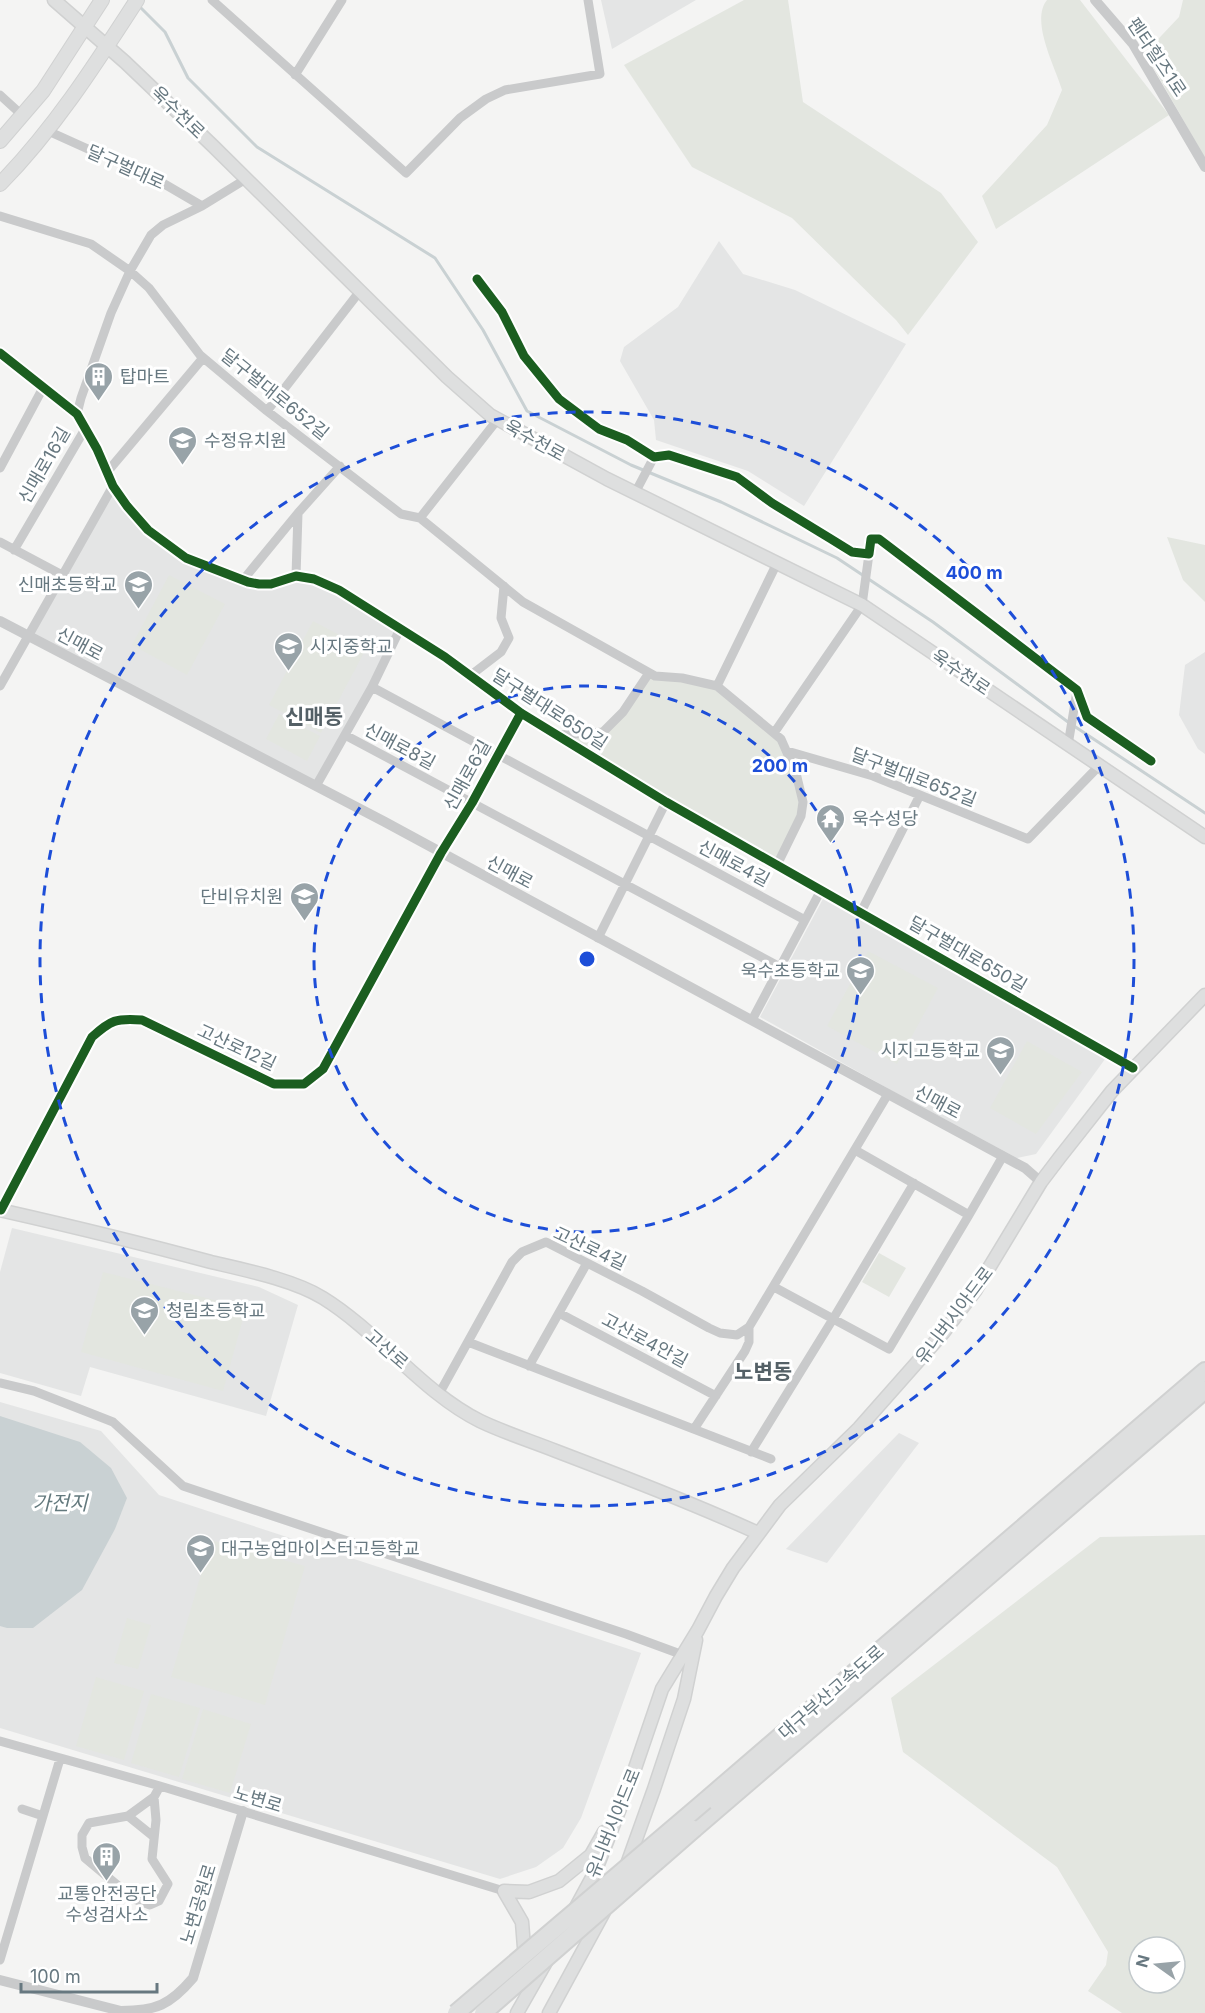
<svg xmlns="http://www.w3.org/2000/svg" width="1205" height="2013" font-family="Inter,'Noto Sans KR',sans-serif">
<style>
.built{fill:#e4e5e5}
.green{fill:#e3e6e0;fill-rule:evenodd}
.water{fill:#c9d1d3}
.lines{fill:none;stroke-linecap:round;stroke-linejoin:round}
.stream{stroke:#c9d1d3;stroke-width:3}
.secondary-casing{stroke:#d0d1d1;stroke-width:15}
.primary-casing{stroke:#d0d1d1;stroke-width:16}
.motorway-casing{stroke:#d0d1d1;stroke-width:20}
.minor{stroke:#c9cacb;stroke-width:9}
.tertiary{stroke:#c9cacb;stroke-width:10}
.secondary{stroke:#dedfdf;stroke-width:12}
.primary{stroke:#dedfdf;stroke-width:14}
.motorway{stroke:#dedfdf;stroke-width:16}
.motorway-bridge-casing{stroke:#d0d1d1;stroke-width:20;stroke-linecap:butt}
.motorway-bridge{stroke:#dedfdf;stroke-width:16}
.cycleway-casing{stroke:#fff;stroke-width:13}
.cycleway{stroke:#1b5e20;stroke-width:9}
.ring{fill:none;stroke:#1d4ed8;stroke-width:3;stroke-dasharray:10 8}
.labels{text-anchor:middle;dominant-baseline:central;stroke-width:6;stroke-linejoin:round;paint-order:stroke}
.street-label{font-size:18px;fill:#677880;stroke:#fff}
.poi-label{font-size:18px;fill:#677880;stroke:#fff;text-anchor:start}
.water-label{font-size:20px;font-style:italic;fill:#63797d;stroke:#fff}
.quarter-label{font-size:21px;font-weight:bold;fill:#546066;stroke:#fff}
.centre{fill:#1d4ed8;stroke:#fff;stroke-width:3}
.ring-label{font-size:18px;text-anchor:middle;font-weight:bold;fill:#1d4ed8;stroke:#fff;stroke-width:6;stroke-linejoin:round;paint-order:stroke}
</style>
<rect width="100%" height="100%" fill="#f4f4f3"/>
<path class="built" d="M 601,0 L 696,0 L 612,49 Z
M 719,241 L 743,274 L 795,290 L 906,344 L 804,506 L 748,471 L 656,440 L 654,420 L 620,361 L 624,347 L 678,307 Z
M 113,486 L 127,506 L 175,551 L 259,584 L 288,577 L 314,579 L 400,629 L 316,786 L 28,636 Z
M 1205,652 L 1205,754 L 1198,749 L 1179,715 L 1185,665 Z
M 824,897 L 1108,1055 L 1036,1154 L 1017,1158 L 898,1094 L 760,1017 Z
M 12,1228 L 259,1287 L 298,1305 L 266,1416 L 90,1367 L 81,1396 L 0,1373 L 0,1272 Z
M 0,1402 L 101,1431 L 159,1495 L 641,1653 L 581,1818 L 563,1848 L 536,1867 L 500,1879 L 0,1728 Z
M 899,1433 L 919,1443 L 827,1563 L 786,1549 Z"/>
<path class="green" d="M 744,0 L 788,0 L 803,102 L 941,193 L 978,242 L 908,335 L 896,320 L 792,218 L 692,167 L 624,65 Z
M 1047,0 L 1080,0 L 1169,115 L 996,229 L 982,196 L 1047,125 L 1062,90 C 1055,66 1030,21 1047,0 Z
M 1183,0 L 1205,0 L 1205,158 L 1145,53 L 1179,17 Z
M 1167,537 L 1205,545 L 1205,602 L 1183,580 Z
M 169,575 L 225,604 L 187,675 L 132,645 Z
M 313,621 L 366,649 L 321,733 L 269,705 Z
M 646,677 L 717,686 L 781,739 L 803,802 L 777,865 L 565,739 L 603,732 Z
M 279,714 L 320,736 L 307,761 L 266,739 Z
M 868,951 L 938,988 L 897,1064 L 827,1026 Z
M 1027,1041 L 1082,1072 L 1036,1134 L 990,1108 Z
M 879,1253 L 906,1268 L 889,1297 L 862,1282 Z
M 103,1272 L 246,1308 L 223,1391 L 81,1352 Z
M 1205,1535 L 1205,2013 L 1122,2013 L 1088,1991 L 1106,1965 L 1108,1952 L 1057,1867 L 903,1752 L 891,1698 L 1100,1537 ZM 1139,1947 L 1175,1947 L 1175,1983 L 1139,1983 Z
M 211,1540 L 305,1566 L 265,1705 L 171,1677 Z
M 127,1618 L 151,1625 L 138,1669 L 114,1663 Z
M 96,1677 L 144,1691 L 124,1760 L 76,1746 Z
M 151,1694 L 200,1708 L 179,1777 L 131,1763 Z
M 203,1709 L 251,1724 L 230,1793 L 182,1779 Z"/>
<path class="water" d="M 0,1416 L 80,1442 L 111,1468 L 127,1498 L 115,1529 L 82,1590 L 33,1628 L 7,1628 L 0,1626 Z"/>
<g class="lines">
<path class="stream" d="M 138,5 L 165,32 L 188,78 L 257,147 L 435,258 L 483,330 L 527,411 L 631,465 L 721,502 L 837,558 L 933,622 L 1068,722
M 1074,726 L 1205,813"/>
<defs>
<path id="secondary" d="M 54,0 L 125,62 L 213,146 L 447,377 L 490,415 L 607,479 L 862,605 L 1205,837
M 0,1210 C 71,1226 141,1243 211,1262 C 245,1270 294,1280 323,1298 C 378,1332 423,1393 480,1421 C 505,1433 531,1441 556,1451 C 624,1477 692,1503 758,1533
M 626,1867 L 654,1789 L 684,1699 L 696,1640
M 576,1907 L 595,1872 L 630,1783 L 662,1689 L 698,1630 L 716,1596 L 733,1568 L 780,1505 L 859,1428 L 943,1333 L 975,1291 L 1041,1182 L 1060,1157 L 1112,1091 L 1205,995
M 525,1960 L 522,1922 L 504,1891 L 529,1892 L 559,1881 L 591,1855 L 604,1832
M 517,2013 L 546,1962
M 549,2013 L 604,1912"/>
<path id="primary" d="M 0,141 L 43,91 L 102,0
M 0,184 C 54,129 95,65 137,0"/>
<path id="motorway" d="M 705,1801 L 1205,1371
M 694,1829 L 1205,1390"/>
</defs>
<use href="#secondary" class="secondary-casing"/>
<use href="#primary" class="primary-casing"/>
<use href="#motorway" class="motorway-casing"/>
<path class="minor" d="M 212,0 L 406,173 L 460,118 L 486,99 L 505,90 L 600,74 L 588,0
M 295,75 L 342,0
M 0,95 L 23,116
M 48,131 L 161,182 L 202,206
M 0,216 L 91,244 L 130,271 L 149,288 L 200,355 L 267,411 L 401,514 L 420,518
M 477,279 L 502,312 L 524,356 L 559,399 L 599,429 L 627,440 L 654,457 L 669,455 L 737,477 L 772,503 L 831,539 L 852,552 L 869,554 L 871,539 L 879,539 L 1077,690 L 1087,717 L 1151,761
M 0,353 L 77,414 L 97,449 L 113,486 L 127,506 L 148,530 L 186,558 L 248,582 L 259,584 L 271,584 L 296,576 L 314,579 L 339,590 L 445,657 L 521,713 L 666,802 L 1133,1068
M 267,411 L 360,291
M 77,414 L 81,398 L 111,313 L 130,271 L 151,235 L 163,225 L 202,206 L 246,179
M 498,419 L 420,518 L 523,602 L 655,676 L 682,678 L 717,686 L 781,739 L 796,773 L 803,802 L 801,816 L 777,865
M 0,468 L 44,386
M 108,471 L 203,358
M 635,493 L 654,457
M 0,542 L 64,576
M 14,550 L 85,429
M 296,576 L 298,513 L 340,466
M 243,580 L 298,513
M 471,675 L 501,652 L 509,638 L 501,618 L 504,586
M 0,686 L 113,486
M 717,686 L 777,563
M 372,687 L 805,920
M 774,733 L 862,605 L 869,554
M 345,735 L 780,967
M 559,735 L 603,732 L 623,712 L 649,673
M 1068,745 L 1077,691
M 787,751 L 873,776 L 1028,839 L 1099,766
M 316,786 L 372,687 L 400,629
M 861,912 L 920,795
M 598,938 L 666,802
M 752,1020 L 821,890
M 855,1150 L 969,1215
M 1,1210 L 92,1037 C 111,1020 116,1018 142,1020 L 274,1084 L 304,1084 L 323,1069 L 441,853 L 472,803 L 521,713
M 774,1287 L 889,1349 L 969,1215 L 1003,1156
M 559,1313 L 716,1396
M 468,1342 L 771,1459
M 529,1366 L 587,1263
M 0,1383 L 34,1391 L 113,1422 L 183,1486 L 626,1634 L 683,1655
M 439,1394 L 512,1262 L 522,1252 L 546,1242 L 642,1291 L 709,1328 L 720,1333 L 737,1335 L 749,1327 L 888,1094
M 694,1429 L 745,1351 L 749,1342 L 749,1327
M 751,1452 L 833,1319 L 914,1183
M 0,1741 L 160,1786 L 504,1891
M 154,1797 L 156,1820 L 152,1859 L 168,1884 L 159,1901 L 150,1905 L 134,1899 L 85,1858 L 82,1847 L 82,1835 L 89,1823 L 128,1816 L 154,1797 L 160,1786
M 22,1809 L 43,1816
M 128,1816 L 154,1837
M 0,1960 L 60,1759"/>
<path class="tertiary" d="M 1095,0 L 1133,44 L 1205,167
M 0,621 L 385,822 L 1025,1168 L 1041,1182
M 0,1980 L 121,2011 C 156,2011 170,2005 193,1978 L 243,1811"/>
<use href="#secondary" class="secondary"/>
<use href="#primary" class="primary"/>
<use href="#motorway" class="motorway"/>
<defs>
<path id="motorway-bridge" d="M 456,2013 L 705,1801
M 483,2013 L 694,1829"/>
</defs>
<use href="#motorway-bridge" class="motorway-bridge-casing"/>
<use href="#motorway-bridge" class="motorway-bridge"/>
<defs>
<path id="cycleway" d="M 477,279 L 502,312 L 524,356 L 559,399 L 599,429 L 627,440 L 654,457 L 669,455 L 737,477 L 772,503 L 831,539 L 852,552 L 869,554 L 871,539 L 879,539 L 1077,690 L 1087,717 L 1151,761
M 0,353 L 77,414 L 97,449 L 113,486 L 127,506 L 148,530 L 186,558 L 248,582 L 259,584 L 271,584 L 296,576 L 314,579 L 339,590 L 445,657 L 521,713 L 666,802 L 1133,1068
M 1,1210 L 92,1037 C 111,1020 116,1018 142,1020 L 274,1084 L 304,1084 L 323,1069 L 441,853 L 472,803 L 521,713"/>
</defs>
<use href="#cycleway" class="cycleway-casing"/>
<use href="#cycleway" class="cycleway"/>
</g>
<g class="ring">
<circle cx="587" cy="959" r="273"/>
<circle cx="587" cy="959" r="547"/>
</g>
<defs>
<symbol id="building-pin" viewBox="-11 -11 22 30"><path d="M0 17L-7.5 6A9.5 9.5 0 1 1 7.5 6Z" fill="#98a3a8" stroke="#fff"/><path d="M-4-6H4V6H1V3H-1V6H-4ZM-2.5-4.3h1.7v1.8h-1.7ZM.8-4.3h1.7v1.8H.8ZM-2.5-1h1.7V.8h-1.7ZM.8-1h1.7V.8H.8Z" fill="#fff"/></symbol>
<symbol id="school-pin" viewBox="-11 -11 22 30"><path d="M0 17L-7.5 6A9.5 9.5 0 1 1 7.5 6Z" fill="#98a3a8" stroke="#fff"/><path d="M0-5L7-2L0 1L-7-2ZM-4 1L0 2.5L4 1V4Q0 6-4 4Z" fill="#fff"/></symbol>
<symbol id="temple-pin" viewBox="-11 -11 22 30"><path d="M0 17L-7.5 6A9.5 9.5 0 1 1 7.5 6Z" fill="#98a3a8" stroke="#fff"/><path d="M0-6L5-2H3V0L6.5 2.5H4V6H1.5V3h-3V6H-4V2.5H-6.5L-3 0V-2H-5Z" fill="#fff"/></symbol>
</defs>
<g fill-rule="evenodd">
<use href="#building-pin" x="82" y="360" width="33" height="45"/>
<use href="#school-pin" x="166" y="424" width="33" height="45"/>
<use href="#school-pin" x="122" y="568" width="33" height="45"/>
<use href="#school-pin" x="272" y="630" width="33" height="45"/>
<use href="#temple-pin" x="814" y="802" width="33" height="45"/>
<use href="#school-pin" x="288" y="880" width="33" height="45"/>
<use href="#school-pin" x="844" y="954" width="33" height="45"/>
<use href="#school-pin" x="984" y="1034" width="33" height="45"/>
<use href="#school-pin" x="128" y="1294" width="33" height="45"/>
<use href="#school-pin" x="184" y="1532" width="33" height="45"/>
<use href="#building-pin" x="90" y="1840" width="33" height="45"/>
</g>
<g class="labels">
<g class="street-label">
<text transform="translate(1157 57) rotate(56)">펜타힐즈1로</text>
<text transform="translate(178 112) rotate(44)">욱수천로</text>
<text transform="translate(126 167) rotate(24)">달구벌대로</text>
<text transform="translate(275 394) rotate(39)">달구벌대로652길</text>
<text transform="translate(535 440) rotate(29)">욱수천로</text>
<text transform="translate(44 465) rotate(-60)">신매로16길</text>
<text transform="translate(80 644) rotate(28)">신매로</text>
<text transform="translate(961 672) rotate(34)">욱수천로</text>
<text transform="translate(550 709) rotate(33)">달구벌대로650길</text>
<text transform="translate(400 746) rotate(28)">신매로8길</text>
<text transform="translate(467 775) rotate(-61)">신매로6길</text>
<text transform="translate(914 777) rotate(21)">달구벌대로652길</text>
<text transform="translate(734 863) rotate(28)">신매로4길</text>
<text transform="translate(510 872) rotate(28)">신매로</text>
<text transform="translate(968 954) rotate(30)">달구벌대로650길</text>
<text transform="translate(237 1047) rotate(25)">고산로12길</text>
<text transform="translate(938 1102) rotate(28)">신매로</text>
<text transform="translate(590 1248) rotate(25)">고산로4길</text>
<text transform="translate(954 1315) rotate(-53)">유니버시아드로</text>
<text transform="translate(645 1340) rotate(28)">고산로4안길</text>
<text transform="translate(387 1349) rotate(41)">고산로</text>
<text transform="translate(831 1692) rotate(-41)">대구부산고속도로</text>
<text transform="translate(258 1799) rotate(17)">노변로</text>
<text transform="translate(613 1823) rotate(-68)">유니버시아드로</text>
<text transform="translate(198 1904) rotate(-73)">노변공원로</text>
</g>
<g class="poi-label">
<text x="120" y="376">탑마트</text>
<text x="204" y="440">수정유치원</text>
<text x="117" y="584" text-anchor="end">신매초등학교</text>
<text x="310" y="646">시지중학교</text>
<text x="852" y="818">욱수성당</text>
<text x="283" y="896" text-anchor="end">단비유치원</text>
<text x="840" y="970" text-anchor="end">욱수초등학교</text>
<text x="980" y="1050" text-anchor="end">시지고등학교</text>
<text x="166" y="1310">청림초등학교</text>
<text x="221" y="1548">대구농업마이스터고등학교</text>
<text x="107" y="1893" text-anchor="middle">교통안전공단<tspan x="107" dy="21">수성검사소</tspan></text>
</g>
<g class="water-label">
<text x="60" y="1503">가전지</text>
</g>
<g class="quarter-label">
<text x="314" y="716">신매동</text>
<text x="763" y="1371">노변동</text>
</g>
</g>
<circle cx="587" cy="959" r="9" class="centre"/>
<g class="ring-label">
<text x="974" y="579">400 m</text>
<text x="780" y="772">200 m</text>
</g>
<g transform="translate(1157 1965) rotate(285)"><circle r="28" fill="#ffffff" stroke="#c2c9cc" stroke-width="1.5"/>
<path d="M0-4.5L10 22L0 15L-10 22Z" fill="#98a3a8"/>
<text y="-9" font-size="16" font-weight="bold" text-anchor="middle" fill="#677880">N</text>
</g>
<path d="M21 1983v9h136v-9" fill="none" stroke="#677880" stroke-width="3"/>
<text x="30" y="1983" font-size="18" fill="#677880" stroke="#ffffff" stroke-width="4.5" paint-order="stroke">100 m</text>
</svg>
